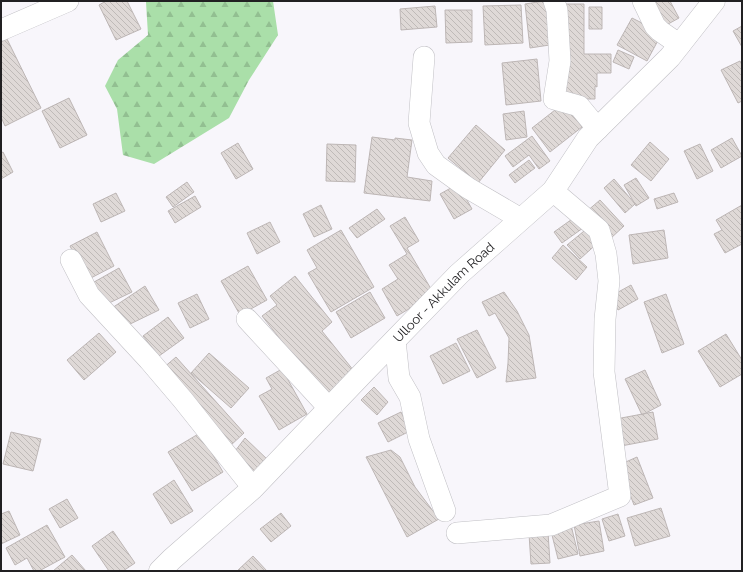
<svg xmlns="http://www.w3.org/2000/svg" width="743" height="572" font-family="Raleway,sans-serif">
<style>
.forest{fill:url(#forest-firs)}
.building{fill:url(#building-back-hatch);stroke:#bdb6b5}
.lines{fill:none;stroke-linecap:round;stroke-linejoin:round}
.street-casing{stroke:#c1c0c5;stroke-width:22}
.secondary-casing{stroke:#c1c0c5;stroke-width:23}
.street{stroke:#fff;stroke-width:21}
.secondary{stroke:#fff;stroke-width:22}
.labels{text-anchor:middle;dominant-baseline:central;stroke-width:3;stroke-linejoin:round;paint-order:stroke}
.street-label{font-size:13px;fill:#212022;stroke:#fff}
</style>
<defs>
<pattern id="forest-firs" width="22" height="20" patternUnits="userSpaceOnUse"><rect width="22" height="20" fill="#aadfa9"/><path d="M5 1l3.5 6h-7zM16 11l3.5 6h-7z" fill="#92bf91"/></pattern>
<pattern id="building-back-hatch" width="6" height="6" patternUnits="userSpaceOnUse"><rect width="6" height="6" fill="#dfd9d7"/><path d="M-1 5l2 2M0 0l6 6M5-1l2 2" fill="none" stroke="#bfbab8"/></pattern>
</defs>
<rect width="100%" height="100%" fill="#f8f6fb"/>
<path class="forest" d="M 148,1 L 273,1 L 278,35 L 249,80 L 229,118 L 154,164 L 123,155 L 117,109 L 105,86 L 118,60 L 148,35 L 146,2 Z"/>
<path class="building" d="M 106,1 L 127,1 L 141,29 L 116,40 L 99,5 Z
M 544,1 L 556,44 L 530,48 L 525,4 Z
M 644,1 L 670,1 L 679,18 L 659,29 Z
M 562,4 L 584,4 L 584,54 L 611,54 L 611,73 L 597,73 L 597,87 L 595,86 L 595,99 L 563,99 Z
M 521,5 L 523,43 L 485,45 L 483,6 Z
M 435,6 L 437,27 L 401,30 L 400,9 Z
M 589,7 L 602,7 L 602,29 L 589,29 Z
M 445,10 L 472,10 L 472,42 L 446,43 Z
M 632,18 L 662,33 L 647,61 L 617,45 Z
M 742,26 L 742,47 L 733,31 Z
M 7,39 L 41,108 L 5,126 L 1,117 L 1,42 Z
M 618,50 L 634,57 L 629,69 L 613,62 Z
M 537,59 L 541,101 L 506,105 L 502,63 Z
M 740,61 L 742,65 L 742,101 L 738,103 L 721,70 Z
M 69,98 L 87,135 L 60,148 L 42,111 Z
M 564,103 L 582,127 L 550,152 L 532,128 Z
M 524,111 L 527,137 L 506,140 L 503,114 Z
M 476,125 L 505,150 L 478,183 L 448,158 Z
M 532,136 L 550,161 L 539,169 L 529,155 L 513,167 L 505,156 Z
M 372,137 L 395,140 L 395,138 L 412,140 L 407,177 L 432,181 L 430,201 L 364,193 Z
M 732,138 L 742,156 L 721,168 L 711,150 Z
M 650,142 L 669,159 L 651,181 L 631,165 Z
M 238,143 L 253,169 L 236,179 L 221,153 Z
M 327,144 L 356,145 L 355,182 L 326,181 Z
M 700,144 L 713,171 L 697,179 L 684,151 Z
M 3,152 L 13,172 L 1,179 L 1,153 Z
M 529,160 L 535,168 L 515,183 L 509,175 Z
M 636,178 L 649,198 L 636,206 L 624,185 Z
M 614,179 L 635,204 L 625,213 L 604,188 Z
M 187,182 L 194,192 L 173,207 L 166,197 Z
M 458,184 L 472,209 L 454,219 L 440,194 Z
M 116,193 L 125,211 L 101,222 L 93,204 Z
M 674,193 L 678,202 L 657,209 L 654,199 Z
M 195,196 L 201,207 L 175,223 L 168,211 Z
M 600,200 L 624,226 L 610,239 L 586,212 Z
M 321,205 L 332,229 L 314,237 L 303,214 Z
M 742,205 L 742,244 L 725,253 L 714,234 L 722,230 L 716,220 Z
M 377,209 L 385,219 L 357,238 L 349,228 Z
M 405,217 L 419,241 L 407,248 L 434,294 L 397,316 L 382,289 L 398,279 L 389,265 L 407,254 L 390,226 Z
M 575,217 L 583,228 L 562,243 L 554,232 Z
M 270,222 L 280,242 L 257,254 L 247,233 Z
M 589,227 L 601,240 L 580,259 L 567,245 Z
M 341,230 L 374,287 L 331,312 L 308,273 L 317,268 L 307,250 Z
M 664,230 L 668,258 L 633,264 L 629,235 Z
M 97,232 L 114,266 L 87,280 L 70,246 Z
M 563,245 L 587,267 L 576,280 L 552,258 Z
M 248,266 L 267,300 L 240,315 L 221,281 Z
M 119,268 L 132,292 L 105,305 L 87,286 Z
M 295,276 L 332,322 L 322,331 L 358,376 L 328,400 L 262,316 L 277,305 L 270,296 Z
M 631,285 L 638,299 L 618,310 L 611,296 Z
M 145,286 L 159,310 L 126,326 L 109,310 Z
M 370,292 L 385,318 L 351,338 L 336,312 Z
M 504,292 L 517,311 L 529,335 L 536,378 L 506,382 L 508,363 L 509,338 L 495,313 L 489,316 L 482,302 Z
M 197,294 L 209,319 L 190,328 L 178,303 Z
M 666,294 L 684,344 L 662,353 L 644,302 Z
M 168,317 L 184,338 L 159,356 L 143,336 Z
M 477,330 L 496,368 L 477,378 L 457,339 Z
M 99,333 L 116,352 L 84,380 L 67,360 Z
M 726,334 L 742,360 L 742,374 L 720,387 L 698,351 Z
M 456,343 L 470,371 L 443,384 L 430,356 Z
M 209,353 L 249,388 L 231,408 L 191,373 Z
M 176,357 L 244,433 L 230,446 L 162,369 Z
M 282,369 L 307,414 L 279,430 L 259,396 L 272,389 L 266,378 Z
M 645,370 L 661,405 L 642,415 L 625,379 Z
M 374,387 L 388,402 L 377,415 L 361,400 Z
M 401,412 L 410,431 L 388,442 L 378,423 Z
M 653,412 L 658,439 L 621,446 L 616,419 Z
M 11,432 L 41,439 L 33,471 L 3,464 Z
M 200,433 L 223,472 L 192,491 L 168,452 Z
M 245,438 L 269,461 L 252,478 L 232,455 Z
M 391,450 L 400,457 L 415,487 L 439,519 L 407,537 L 366,457 Z
M 637,457 L 653,498 L 634,505 L 619,465 Z
M 174,480 L 193,511 L 171,524 L 153,494 Z
M 67,499 L 78,518 L 60,528 L 49,509 Z
M 661,508 L 670,536 L 635,546 L 627,518 Z
M 9,511 L 20,535 L 1,544 L 1,514 Z
M 281,513 L 291,526 L 271,542 L 260,529 Z
M 618,514 L 625,536 L 609,541 L 602,519 Z
M 599,521 L 604,551 L 580,556 L 574,525 Z
M 47,525 L 65,557 L 39,571 L 34,571 L 27,558 L 15,565 L 6,548 Z
M 571,525 L 578,554 L 558,559 L 551,531 Z
M 113,531 L 135,563 L 123,571 L 109,571 L 92,546 Z
M 548,532 L 550,563 L 531,564 L 529,534 Z
M 72,555 L 86,571 L 53,571 Z
M 253,556 L 267,571 L 237,571 Z"/>
<g class="lines">
<defs>
<path id="street" d="M 554,1 L 557,10 L 560,61 L 554,99 L 579,106 L 598,129
M 643,1 L 655,26 L 660,31 L 680,45
M 1,30 L 68,1
M 424,57 L 419,123 L 428,153 L 436,165 L 468,188 L 521,219
M 71,260 L 89,295 L 149,360 L 183,400 L 253,488
M 247,319 L 329,408
M 395,340 L 399,378 L 410,397 L 419,439 L 445,511
M 457,533 L 551,525 L 620,496 L 604,372 L 605,319 L 609,281 L 606,254 L 599,230 L 553,191"/>
<g id="secondary">
<path id="s1" d="M 160,571 L 172,559 L 253,488 L 362,374 L 459,274 L 553,191 L 588,138 L 670,57 L 714,1"/>
</g>
</defs>
<use href="#street" class="street-casing"/>
<use href="#secondary" class="secondary-casing"/>
<use href="#street" class="street"/>
<use href="#secondary" class="secondary"/>
</g>
<g class="labels">
<g class="street-label">
<text stroke="none"><textPath href="#s1" startOffset="398">Ulloor - Akkulam Road</textPath></text>
</g>
</g>
<rect width="743" height="572" fill="none" stroke="#212022" stroke-width="4"/>
</svg>
